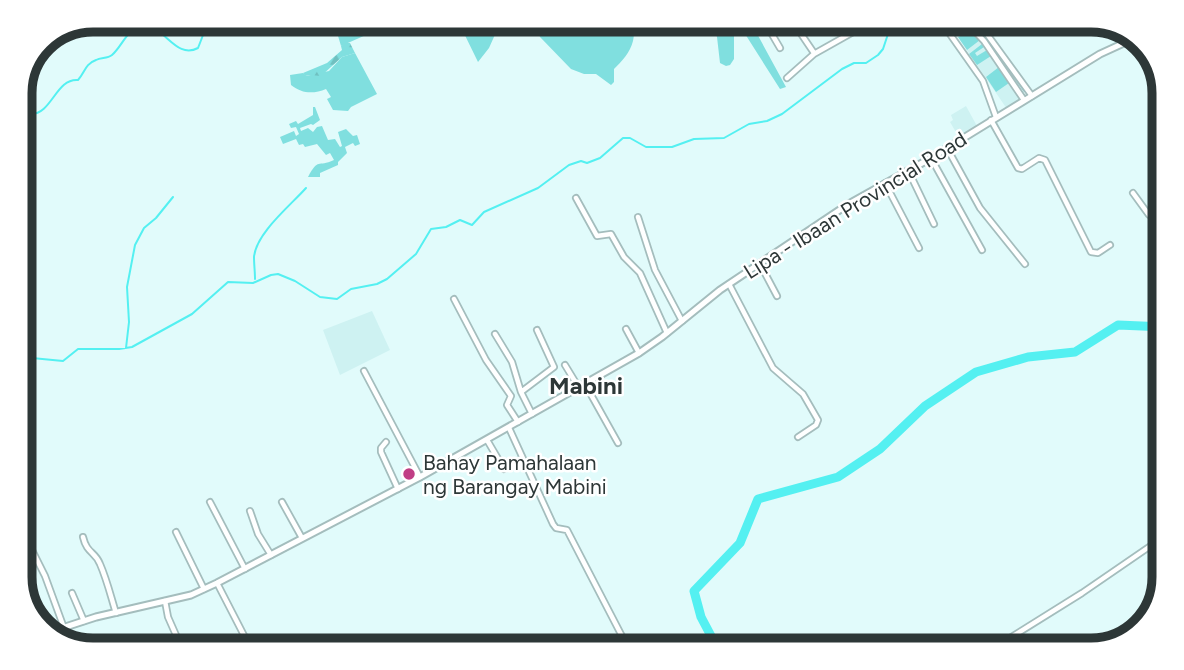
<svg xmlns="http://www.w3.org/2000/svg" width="1184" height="670" font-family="Figtree,sans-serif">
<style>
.built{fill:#cef2f2}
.green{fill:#80dfdf}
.forest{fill:url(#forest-firs)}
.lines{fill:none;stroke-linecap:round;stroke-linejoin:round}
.stream{stroke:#54f0f1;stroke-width:2}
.river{stroke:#54f0f1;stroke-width:9}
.minor-casing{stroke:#a4bdbd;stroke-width:8}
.major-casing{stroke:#a4bdbd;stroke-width:9}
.minor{stroke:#fff;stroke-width:4.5}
.major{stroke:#fff;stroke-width:5}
.poi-dot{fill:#c03e85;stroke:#fff;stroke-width:2.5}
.labels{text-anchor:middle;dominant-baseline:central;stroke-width:5;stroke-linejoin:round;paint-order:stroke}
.street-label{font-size:21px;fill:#2d3737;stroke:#fff}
.poi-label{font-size:21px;fill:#2d3737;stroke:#fff;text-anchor:start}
.quarter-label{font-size:24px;font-weight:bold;fill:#2d3737;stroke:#fff}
.rim{fill:none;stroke:#2d3737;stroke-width:9}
</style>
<defs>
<pattern id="forest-firs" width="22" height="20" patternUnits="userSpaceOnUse" patternTransform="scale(1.75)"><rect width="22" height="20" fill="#80dfdf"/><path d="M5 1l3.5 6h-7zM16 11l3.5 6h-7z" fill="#6fc0c0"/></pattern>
</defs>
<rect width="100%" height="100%" fill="#e1fbfb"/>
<path class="built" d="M 959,19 L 962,19 L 975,31 L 1023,100 L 1007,109 L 951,27 Z
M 966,106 L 977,126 L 960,139 L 950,122 L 953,120 L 951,115 Z
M 372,311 L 390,350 L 340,375 L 323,330 Z"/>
<path class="green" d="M 333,19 L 357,19 L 366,35 L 341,46 Z
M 457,19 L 502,19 L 489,48 L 478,62 Z
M 532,19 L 638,19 C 633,27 635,33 633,41 C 630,53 622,61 614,69 L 614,82 L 611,85 L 596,74 L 584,74 L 571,69 L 540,37 Z
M 662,19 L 749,19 L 786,87 L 780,89 L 740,26 L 734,28 L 734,59 L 730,65 L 726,66 L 720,63 L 717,37 L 712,25 C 695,29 675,32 662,19 Z
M 968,19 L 972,19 L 981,28 L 1024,89 L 1024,92 L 990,45 Z
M 971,31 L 980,40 L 967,50 L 958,37 Z
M 982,44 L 984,47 L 975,53 L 977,56 L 987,50 L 991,56 L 977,65 L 969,54 Z
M 355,53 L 377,94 L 351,107 L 348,111 L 333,110 L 327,99 L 331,97 L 326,89 C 314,94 302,94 291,85 L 290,75 L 303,73 L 306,76 L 329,71 L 342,57 Z
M 999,67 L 1009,83 L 996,92 L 986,77 Z
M 313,107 L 315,107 L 320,120 L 313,125 L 311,124 L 300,128 L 301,131 L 308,128 L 313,132 L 317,127 L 322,126 L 328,140 L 335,139 L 340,147 L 342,146 L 338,132 L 346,129 L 353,136 L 357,135 L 360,144 L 355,146 L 353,143 L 345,147 L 347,153 L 338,162 L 338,165 L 320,173 L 320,177 L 308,177 C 319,157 317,168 334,160 L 330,153 L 326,155 L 317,144 L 305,147 L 303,144 L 299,145 L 296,139 L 283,144 L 280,137 L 294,131 L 296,136 L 299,134 L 296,127 L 291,128 L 289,124 L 296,121 L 298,124 L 313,115 Z"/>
<path class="forest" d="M 345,43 L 350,43 L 355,53 L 342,57 L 321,76 L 311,75 L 305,76 L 303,73 L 327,63 L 342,50 L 341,46 Z"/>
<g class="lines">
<path class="stream" d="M 19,108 L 27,109 L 31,114 C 52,114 56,78 78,80 C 85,72 85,64 96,60 C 101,57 107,59 112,55 C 122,47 128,26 144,26 C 165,26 176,60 198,48 L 205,30 L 217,19
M 255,279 C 255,272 254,264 254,257 C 256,233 291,205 306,188
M 126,348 L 129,322 L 127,287 L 135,245 L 144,228 L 156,218 L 173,197
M 19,362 L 32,358 L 63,361 L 78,349 L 119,349 L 132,347 L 192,314 L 228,282 L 253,283 L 271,275 L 278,274 L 295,281 L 320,297 L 337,299 L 351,289 L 377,284 L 387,279 L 416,254 L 431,229 L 446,227 L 460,220 L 472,225 L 484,212 L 538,188 L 569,165 L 581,161 L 587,163 L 600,158 L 623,138 L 630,138 L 646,147 L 672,147 L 694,139 L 724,138 L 749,124 L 767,121 L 782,114 L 842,69 L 854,63 L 866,63 L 878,55 L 883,49 L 893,19"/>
<path class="river" d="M 719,651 L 701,617 L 694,591 L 740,543 L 758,499 L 838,477 L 880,449 L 925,406 L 976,372 L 1028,357 L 1075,352 L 1118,325 L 1165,327"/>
<defs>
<path id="minor" d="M 763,19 L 780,48
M 791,19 L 814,53
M 963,19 L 984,41 L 1024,100
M 976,19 L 1032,96
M 767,27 L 782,19
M 947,30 L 983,81 L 996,117
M 800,31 L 818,19
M 1141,41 L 1165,91
M 787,78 L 814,54 L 862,27 L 864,19
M 991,120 L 1018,168 L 1022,169 L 1039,158 L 1045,160 L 1091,252 L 1098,253 L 1110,245
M 947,148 L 980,208 L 1025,264
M 931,158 L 982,250
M 908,170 L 934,224
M 885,183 L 919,248
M 1133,193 L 1149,215 L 1165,207
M 576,198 L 597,236 L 611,234 L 624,257 L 640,273 L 667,333
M 1156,212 L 1165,226
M 638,217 L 655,270 L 682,321
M 760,264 L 777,296
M 729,284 L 773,368 L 803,394 L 818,420 L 816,425 L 798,437
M 454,299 L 486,360 L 511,396 L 507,405 L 518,422
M 626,329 L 639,353
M 495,334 L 512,362 L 521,392
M 565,365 L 579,388
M 364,371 L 420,477
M 585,384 L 618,443
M 532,414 L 521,392 L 554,367 L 537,330
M 509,428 L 553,524 L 556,528 L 567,530 L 625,642
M 487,440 L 504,469
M 386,442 L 381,448 L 381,452 L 398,489
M 210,502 L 245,569
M 282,502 L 302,538
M 250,511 L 258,534 L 271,555
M 176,532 L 204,589
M 83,537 C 87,554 95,551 100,564 C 107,580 111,597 116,613
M 31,548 L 45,576 L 64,628
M 217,583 L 251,649
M 72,593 L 84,621
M 165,601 L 168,617 L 183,651
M 55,630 L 60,642
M 989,651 L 1082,593 L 1165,536"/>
<path id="major" d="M 50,632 L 96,617 L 191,595 L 217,583 L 420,477 L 639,353 L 662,337 L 720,290 L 847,205 L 931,158 L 1100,54 L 1137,37"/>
</defs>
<use href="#minor" class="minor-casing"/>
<use href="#major" class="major-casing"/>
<use href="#minor" class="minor"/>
<use href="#major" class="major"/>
</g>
<circle class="poi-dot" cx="409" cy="474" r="7"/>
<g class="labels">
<g class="street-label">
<text transform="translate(855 205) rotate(-32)">Lipa - Ibaan Provincial Road</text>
</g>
<g class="poi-label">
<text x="423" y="462">Bahay Pamahalaan<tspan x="423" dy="24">ng Barangay Mabini</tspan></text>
</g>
<g class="quarter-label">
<text x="586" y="385">Mabini</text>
</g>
</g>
<path d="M0 0H1184V670H0ZM93 32H1091A61 61 0 0 1 1152 93V577A61 61 0 0 1 1091 638H93A61 61 0 0 1 32 577V93A61 61 0 0 1 93 32Z" fill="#fff" fill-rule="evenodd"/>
<path class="rim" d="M93 32H1091A61 61 0 0 1 1152 93V577A61 61 0 0 1 1091 638H93A61 61 0 0 1 32 577V93A61 61 0 0 1 93 32Z"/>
</svg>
